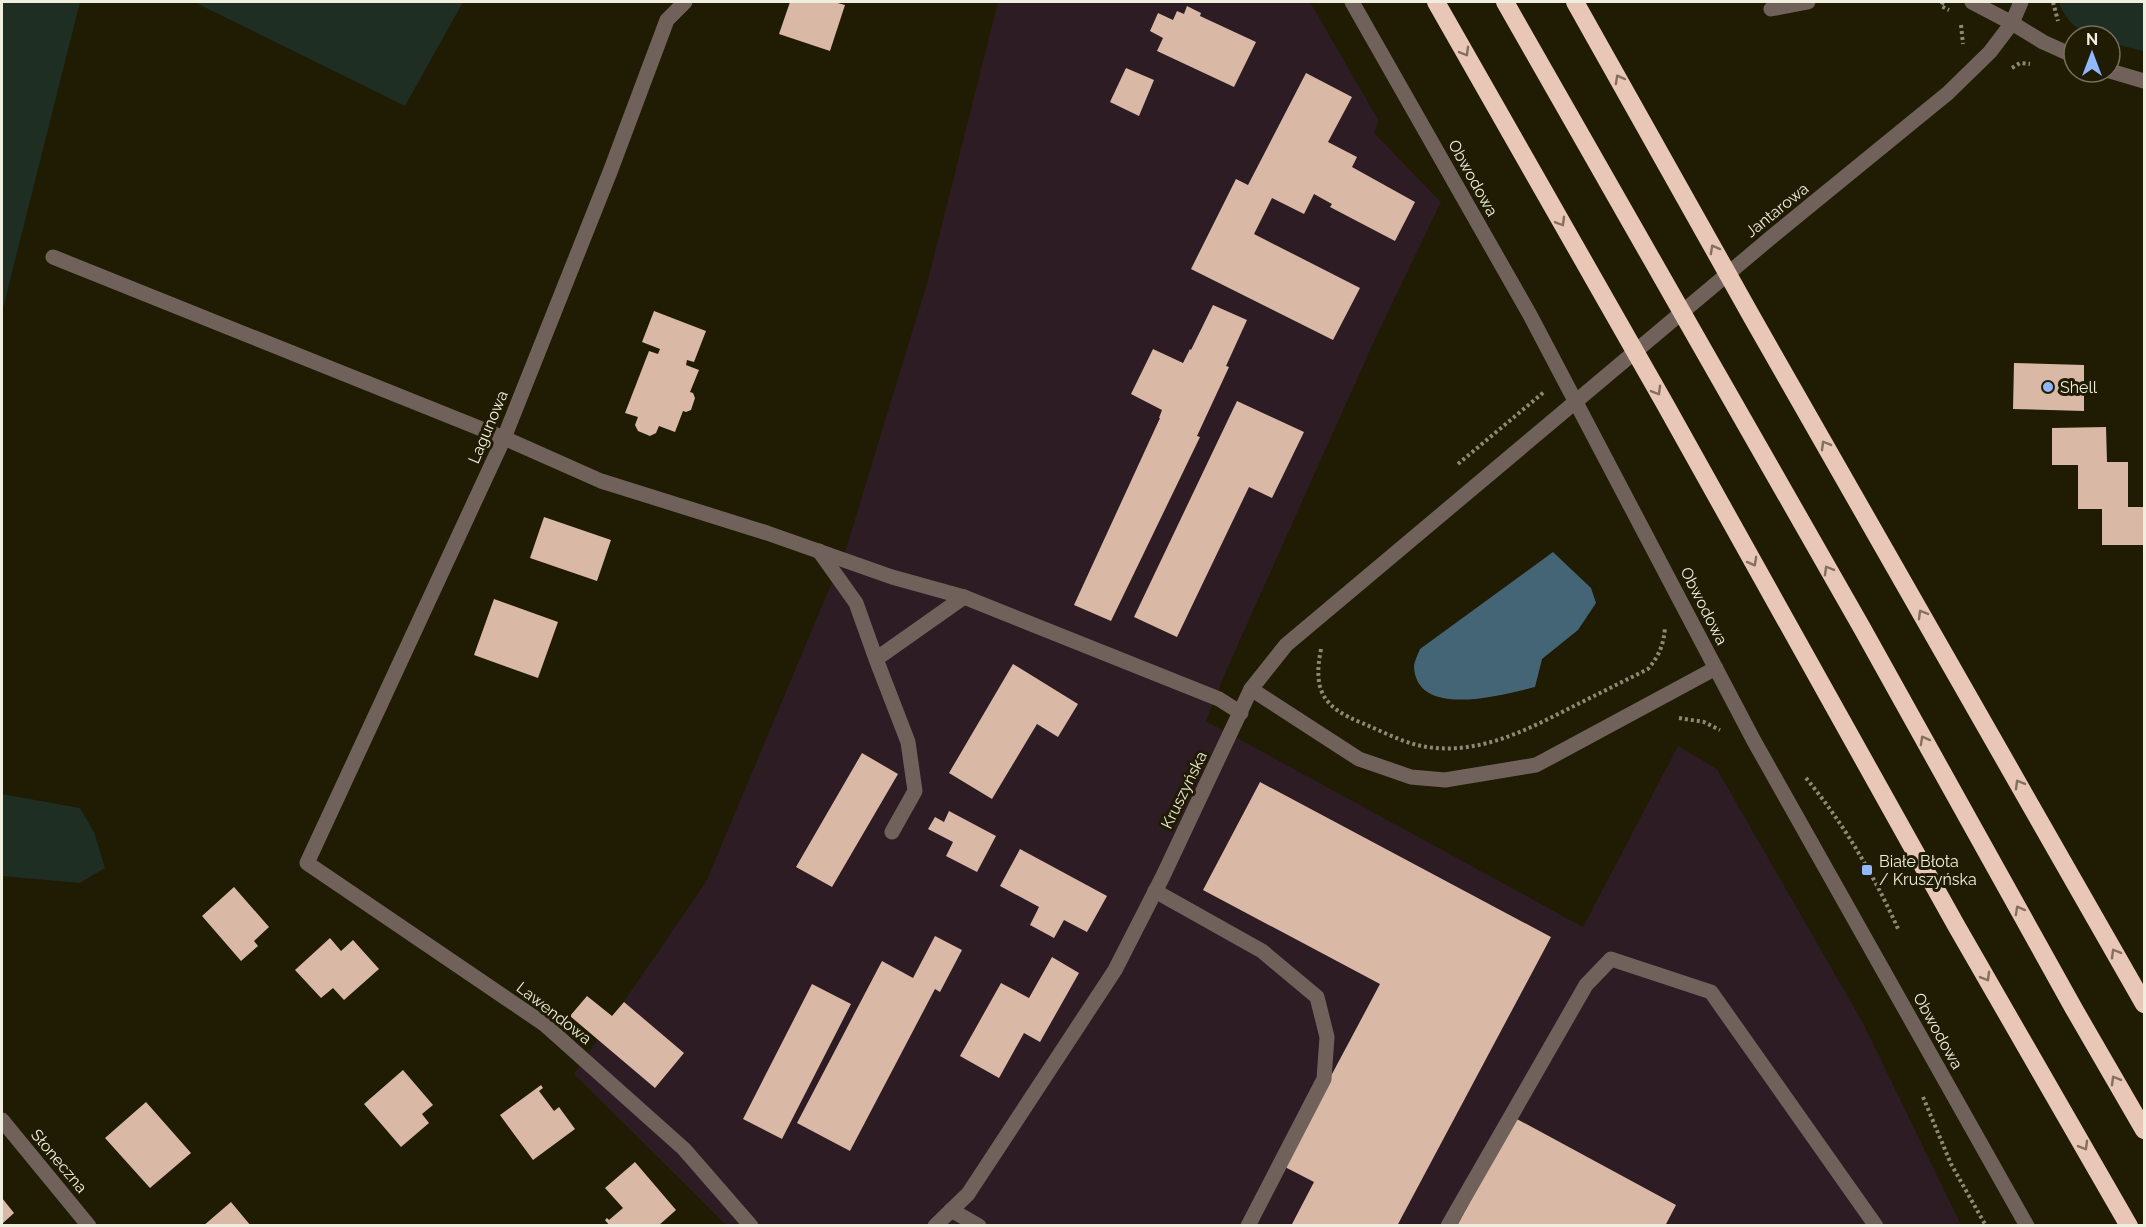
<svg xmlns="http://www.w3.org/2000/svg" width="2146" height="1227" font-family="Raleway,sans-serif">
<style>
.industrial{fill:#2e1c24}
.green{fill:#1e2e23}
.water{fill:#446575}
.building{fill:#d9b8a6}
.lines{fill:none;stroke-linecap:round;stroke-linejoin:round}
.path{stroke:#8c8875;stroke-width:4;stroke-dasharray:3 3;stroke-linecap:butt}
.service{stroke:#70625b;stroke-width:15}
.minor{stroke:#70625b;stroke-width:15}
.tertiary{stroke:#70625b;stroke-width:15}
.motorway{stroke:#e9c7b6;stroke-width:18}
.oneway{stroke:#84715c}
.poi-dot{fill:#91b8fd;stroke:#201b03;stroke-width:2}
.labels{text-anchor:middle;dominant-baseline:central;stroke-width:6;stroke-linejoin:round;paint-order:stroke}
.street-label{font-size:16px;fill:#f0eedf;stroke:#201b03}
.poi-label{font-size:16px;fill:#f0eedf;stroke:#201b03;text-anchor:start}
</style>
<rect width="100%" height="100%" fill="#201b03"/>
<path class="industrial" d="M 998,2 L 1310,2 L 1379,121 L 1374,133 L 1441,202 L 1375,339 L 1226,671 L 1206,721 L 1583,927 L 1678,746 L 1717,769 L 1864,1025 L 1961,1225 L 726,1225 L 574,1074 L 706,882 L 846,549 L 928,280 Z"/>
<path class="green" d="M 2,2 L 80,2 L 2,312 Z
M 194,2 L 463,2 L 405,106 Z
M 2059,2 L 2144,2 L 2144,51 L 2110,43 L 2110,36 C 2084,36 2068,27 2059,2 Z
M 2,794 L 80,808 L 94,832 L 105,868 L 80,883 L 2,876 Z"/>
<path class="water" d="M 1553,552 L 1591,588 L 1596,603 L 1578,630 L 1542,659 L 1535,687 C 1504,694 1417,720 1414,667 C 1414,662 1418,654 1420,649 Z"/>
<path class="building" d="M 790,2 L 834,2 L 845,5 L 830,51 L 779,34 Z
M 1187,6 L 1201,13 L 1200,16 L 1256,42 L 1234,87 L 1157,51 L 1163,38 L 1150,31 L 1158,13 L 1173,20 L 1177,11 L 1184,14 Z
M 1126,68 L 1154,80 L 1139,116 L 1110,102 Z
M 1306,73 L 1352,97 L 1328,142 L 1357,157 L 1352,167 L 1415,202 L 1395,241 L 1330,207 L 1332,204 L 1314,194 L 1304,214 L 1272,198 L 1254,234 L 1360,288 L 1333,340 L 1191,269 L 1236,179 L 1248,185 Z
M 1213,305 L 1247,320 L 1226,366 L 1229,367 L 1197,436 L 1200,437 L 1111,621 L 1074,605 L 1160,418 L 1159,418 L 1162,410 L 1131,394 L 1153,349 L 1183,363 L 1190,349 L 1191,350 Z
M 654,311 L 706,331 L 694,362 L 687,360 L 686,365 L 699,370 L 690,392 L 693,393 L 695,398 L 691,410 L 686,412 L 683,411 L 675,432 L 659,426 L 656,433 L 650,436 L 638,431 L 635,425 L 638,417 L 625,413 L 649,351 L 658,354 L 660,349 L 642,342 Z
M 2014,363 L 2084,365 L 2084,411 L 2013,409 Z
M 1237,401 L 1304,432 L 1272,498 L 1249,487 L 1177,637 L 1134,617 Z
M 2106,427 L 2107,462 L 2128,462 L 2128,507 L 2144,507 L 2144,545 L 2102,545 L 2102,509 L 2078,509 L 2078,465 L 2052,465 L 2052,428 Z
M 544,517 L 611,540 L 597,581 L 530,558 Z
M 494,599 L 558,622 L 538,678 L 474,655 Z
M 1013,664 L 1078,704 L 1058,737 L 1037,724 L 992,799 L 949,773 Z
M 862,753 L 898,774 L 832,887 L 796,867 Z
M 1260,782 L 1551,937 L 1397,1226 L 1291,1226 L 1314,1182 L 1283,1166 L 1380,984 L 1203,890 Z
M 949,811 L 996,836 L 977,872 L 946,856 L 953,842 L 928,829 L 935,817 L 944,822 Z
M 1020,849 L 1107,896 L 1087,932 L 1064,920 L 1054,938 L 1030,925 L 1039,907 L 1000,886 Z
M 234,887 L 269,927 L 254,941 L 258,946 L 241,961 L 202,916 Z
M 935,936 L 962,950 L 940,992 L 935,989 L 850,1151 L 797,1123 L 882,961 L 913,978 Z
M 330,938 L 341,951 L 353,940 L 379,969 L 344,1000 L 333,988 L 321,998 L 295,970 Z
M 1052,957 L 1079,973 L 1040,1042 L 1024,1033 L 999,1078 L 960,1056 L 1001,983 L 1029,998 Z
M 812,984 L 851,1004 L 782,1139 L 743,1119 Z
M 587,996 L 612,1016 L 624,1002 L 684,1053 L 655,1088 L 570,1016 Z
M 403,1070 L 433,1105 L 422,1114 L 429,1123 L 401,1147 L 364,1104 Z
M 541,1085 L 543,1088 L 539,1091 L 554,1111 L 559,1107 L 575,1129 L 533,1160 L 500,1115 Z
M 146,1102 L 191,1153 L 150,1188 L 105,1138 Z
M 1515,1118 L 1676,1205 L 1665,1226 L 1457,1226 Z
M 635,1162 L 676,1210 L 658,1226 L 610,1226 L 605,1220 L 607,1218 L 609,1220 L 623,1208 L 605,1188 Z
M 2,1198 L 14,1213 L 2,1224 Z
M 231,1202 L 251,1226 L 203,1226 Z"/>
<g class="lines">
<path class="path" d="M 1943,2 L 1941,6 L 1949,10
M 2053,2 L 2058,21
M 1961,25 L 1963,44
M 2012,68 L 2020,63 L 2030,64
M 1458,464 L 1544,392
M 1321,649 C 1313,690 1322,707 1362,723 C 1379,730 1398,740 1417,745 C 1472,758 1523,732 1570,708 C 1596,695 1622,682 1648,669 C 1659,656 1664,644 1665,627
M 1679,718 L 1704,722 L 1720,730
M 1806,778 C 1844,824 1875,877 1899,931
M 1923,1097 L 1951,1164 L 1986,1226"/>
<path class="service" d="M 1972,2 L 2012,23
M 1771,9 L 1808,2
M 819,551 L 856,603 L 876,659 L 964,597
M 876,659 L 908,742 L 915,791 L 892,832
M 1155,891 L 1262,951 L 1317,997 L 1327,1037 L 1324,1079 L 1248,1226
M 951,1210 L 979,1226
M 1448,1226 L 1586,985 L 1611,959 L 1711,992 L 1876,1226"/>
<path class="minor" d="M 685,2 L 667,20 L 610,172 L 504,438 L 307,863 L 544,1024 L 684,1149 L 751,1226
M 2012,23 L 2043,42 L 2074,56
M 2110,71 L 2144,81
M 53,257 L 504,438 L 601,481 L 767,533 L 892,577 L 964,597 L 1219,699 L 1241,713
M 2,1120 L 89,1226
M 935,1226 L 968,1194 L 1115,970 L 1163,876 L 1251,689"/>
<path class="tertiary" d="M 1352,2 L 1530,315 L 1754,741 L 2027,1226
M 1716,668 L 1536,765 L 1445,780 L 1411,777 L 1359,759 L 1251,689 L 1286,645 L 1774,235 L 1948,93 L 1990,52 L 2012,23 L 2021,2"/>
<path class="motorway" d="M 1436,2 L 1665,404 L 1957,927 L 2129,1226
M 1505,2 L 1862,628 L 2074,1009 L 2144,1130
M 1575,2 L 1753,319 L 2144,1004"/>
</g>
<defs><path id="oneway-chevron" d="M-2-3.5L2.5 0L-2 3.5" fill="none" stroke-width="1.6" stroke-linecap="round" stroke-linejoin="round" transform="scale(1.5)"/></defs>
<g class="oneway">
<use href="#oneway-chevron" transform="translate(1465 52) rotate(60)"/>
<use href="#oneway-chevron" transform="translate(1619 79) rotate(-119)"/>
<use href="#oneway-chevron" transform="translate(1561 222) rotate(60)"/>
<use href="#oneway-chevron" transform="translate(1714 249) rotate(-119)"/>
<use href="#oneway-chevron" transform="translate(1657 391) rotate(60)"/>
<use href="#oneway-chevron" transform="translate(1825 445) rotate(-120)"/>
<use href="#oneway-chevron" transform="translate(1753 562) rotate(61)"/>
<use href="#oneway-chevron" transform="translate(1828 570) rotate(-120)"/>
<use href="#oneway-chevron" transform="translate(1922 614) rotate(-120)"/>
<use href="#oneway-chevron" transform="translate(1924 740) rotate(-119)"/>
<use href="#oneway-chevron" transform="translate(2019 784) rotate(-120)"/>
<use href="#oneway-chevron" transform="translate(2019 910) rotate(-119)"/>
<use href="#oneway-chevron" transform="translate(2115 953) rotate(-120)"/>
<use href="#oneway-chevron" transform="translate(1986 977) rotate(60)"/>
<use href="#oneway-chevron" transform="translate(2115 1080) rotate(-120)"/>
<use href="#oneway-chevron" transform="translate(2084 1146) rotate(60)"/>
</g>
<g class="poi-dot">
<circle cx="2048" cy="387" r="6"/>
<rect x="1861" y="864" width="12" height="12" rx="3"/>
</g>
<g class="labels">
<g class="street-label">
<text transform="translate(1473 178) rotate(61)">Obwodowa</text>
<text transform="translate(1777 210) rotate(-39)">Jantarowa</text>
<text transform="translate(488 427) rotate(-67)">Lagunowa</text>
<text transform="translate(1704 606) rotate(63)">Obwodowa</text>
<text transform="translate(1184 790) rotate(-64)">Kruszyńska</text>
<text transform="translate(554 1013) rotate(38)">Lawendowa</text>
<text transform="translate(1938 1031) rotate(61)">Obwodowa</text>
<text transform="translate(59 1161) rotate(50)">Słoneczna</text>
</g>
<g class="poi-label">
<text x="2060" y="387">Shell</text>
<text x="1879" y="861">Białe Błota<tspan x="1879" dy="18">/ Kruszyńska</tspan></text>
</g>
</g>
<rect width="2146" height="1227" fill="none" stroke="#f0eedf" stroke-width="6"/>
<g transform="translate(2092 54)"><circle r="28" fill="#201b03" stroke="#736f5b" stroke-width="1.5"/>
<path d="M0-4.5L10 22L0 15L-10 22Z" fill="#91b8fd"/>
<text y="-9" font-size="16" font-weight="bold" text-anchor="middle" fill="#f0eedf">N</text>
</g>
</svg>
